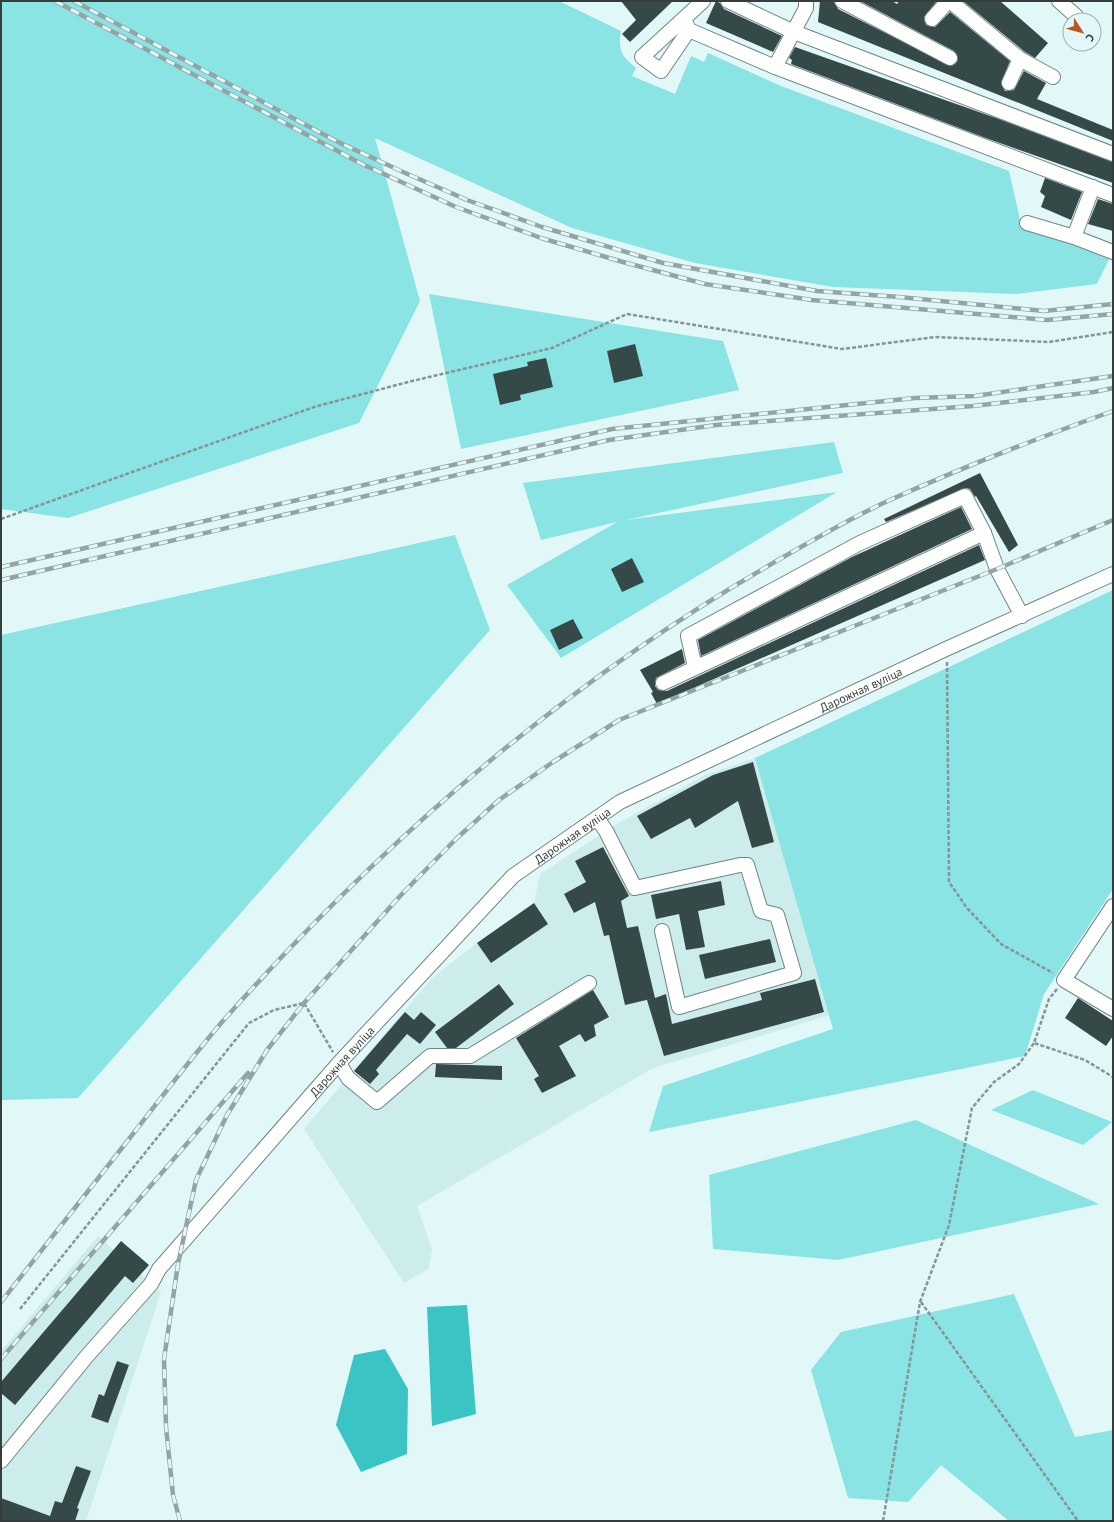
<svg xmlns="http://www.w3.org/2000/svg" width="1114" height="1522" font-family="'PT Sans',sans-serif">
<style>
.built{fill:#cdecec}
.green{fill:#89e4e3}
.water{fill:#3ac4c4}
.building{fill:#364949}
.lines{fill:none;stroke-linecap:round;stroke-linejoin:round}
.minor-casing{stroke:#708584;stroke-width:16}
.path{stroke:#869595;stroke-width:2.5;stroke-dasharray:4 2;stroke-linecap:butt}
.minor{stroke:#fff;stroke-width:14}
.rail-casing{stroke:#94a4a4;stroke-width:4.5}
.rail{stroke:#e2f8f8;stroke-width:3;stroke-dasharray:9;stroke-linecap:butt}
.labels{text-anchor:middle;dominant-baseline:central;stroke-width:4;stroke-linejoin:round;paint-order:stroke}
.street-label{font-size:12px;fill:#353d3d;stroke:#e2f8f8}
</style>
<rect width="100%" height="100%" fill="#e2f8f8"/>
<path class="built" d="M 755,758 L 834,1014 L 653,1068 L 417,1206 L 432,1249 L 429,1269 L 404,1283 L 304,1129 L 432,978 L 477,943 L 534,903 L 540,874 L 615,825 L 705,775 Z
M 98,1236 L 161,1292 L 86,1521 L 1,1521 L 1,1351 Z"/>
<path class="green" d="M 1,1 L 559,1 L 621,31 C 618,50 621,56 636,68 L 632,76 L 675,94 L 691,56 L 704,62 L 708,53 L 781,86 L 1009,171 L 1022,228 L 1067,237 L 1111,255 L 1097,284 L 1015,294 L 833,287 L 695,263 L 572,228 L 375,138 L 420,301 L 359,423 L 68,518 L 1,509 Z
M 429,294 L 723,341 L 739,390 L 461,449 Z
M 834,442 L 843,473 L 626,520 L 837,492 L 561,658 L 507,585 L 617,522 L 541,540 L 523,483 Z
M 455,535 L 490,630 L 78,1098 L 1,1100 L 1,635 Z
M 1113,590 L 1113,889 L 1044,994 L 1025,1056 L 649,1132 L 663,1086 L 833,1029 L 755,758 Z
M 1033,1090 L 1112,1122 L 1083,1145 L 991,1110 Z
M 916,1120 L 1099,1204 L 838,1260 L 713,1249 L 709,1175 Z
M 1014,1294 L 1075,1437 L 1113,1430 L 1113,1521 L 1009,1521 L 941,1465 L 908,1502 L 848,1498 L 811,1370 L 841,1332 Z"/>
<path class="water" d="M 467,1305 L 476,1414 L 432,1426 L 427,1307 Z
M 385,1349 L 408,1389 L 407,1454 L 361,1472 L 336,1425 L 354,1355 Z"/>
<path class="building" d="M 621,1 L 673,1 L 630,42 L 622,34 L 636,20 Z
M 716,1 L 720,3 L 724,9 L 782,36 L 773,52 L 706,23 Z
M 820,1 L 834,1 L 838,9 L 951,66 L 957,62 L 958,58 L 954,51 L 860,1 L 892,1 L 897,4 L 899,1 L 937,1 L 924,17 L 926,25 L 935,27 L 950,12 L 1010,61 L 1001,83 L 1005,91 L 1014,90 L 1024,71 L 1046,83 L 1037,99 L 1113,130 L 1113,141 L 818,22 Z
M 963,1 L 1000,1 L 1048,43 L 1035,58 L 1025,52 Z
M 795,47 L 996,118 L 1113,162 L 1113,183 L 983,137 L 791,64 L 792,60 L 789,58 Z
M 1045,178 L 1082,192 L 1071,220 L 1041,207 L 1045,196 L 1040,192 Z
M 1098,199 L 1113,204 L 1113,231 L 1088,224 Z
M 635,344 L 643,376 L 614,383 L 607,351 Z
M 546,358 L 553,387 L 520,395 L 521,400 L 500,405 L 493,374 L 528,366 L 527,362 Z
M 980,473 L 1018,545 L 1009,552 L 976,496 L 975,497 L 970,489 L 966,488 L 886,522 L 884,519 Z
M 961,507 L 972,529 L 701,656 L 698,640 L 852,557 Z
M 979,545 L 985,560 L 657,704 L 651,693 L 653,692 L 640,670 L 682,649 L 685,663 L 656,678 L 655,686 L 658,690 L 667,691 Z
M 632,558 L 644,582 L 622,592 L 611,569 Z
M 573,619 L 583,638 L 559,650 L 550,630 Z
M 753,762 L 774,842 L 752,848 L 738,801 L 695,828 L 690,818 L 651,839 L 637,816 L 713,775 Z
M 603,847 L 629,896 L 621,901 L 627,928 L 638,926 L 655,998 L 666,994 L 672,1024 L 762,1000 L 760,993 L 815,979 L 824,1012 L 664,1056 L 647,1000 L 655,998 L 625,1005 L 609,935 L 604,936 L 595,902 L 574,913 L 564,894 L 586,882 L 575,861 Z
M 721,881 L 725,905 L 698,911 L 705,947 L 686,950 L 679,914 L 656,919 L 651,895 Z
M 534,903 L 548,924 L 491,963 L 477,943 Z
M 770,939 L 776,962 L 705,979 L 699,955 Z
M 499,984 L 514,1004 L 456,1048 L 447,1048 L 435,1032 Z
M 593,990 L 609,1017 L 594,1025 L 596,1036 L 585,1042 L 580,1034 L 559,1046 L 576,1076 L 542,1093 L 534,1079 L 539,1076 L 516,1038 Z
M 1078,998 L 1113,1021 L 1113,1036 L 1106,1046 L 1065,1018 Z
M 405,1012 L 414,1020 L 421,1012 L 436,1025 L 420,1044 L 407,1034 L 376,1070 L 379,1074 L 370,1084 L 354,1071 Z
M 436,1064 L 502,1066 L 502,1080 L 435,1077 Z
M 121,1241 L 149,1265 L 133,1283 L 125,1276 L 15,1405 L 1,1393 L 1,1382 Z
M 117,1361 L 129,1365 L 108,1423 L 91,1417 L 99,1394 L 104,1396 Z
M 76,1466 L 91,1471 L 77,1508 L 79,1509 L 75,1521 L 1,1521 L 1,1498 L 50,1516 L 55,1501 L 62,1503 Z"/>
<g class="lines">
<defs>
<g id="minor">
<path d="M 728,1 L 794,32 L 1113,154"/>
<path d="M 842,1 L 950,58"/>
<path d="M 950,1 L 1020,59 L 1053,77"/>
<path d="M 1059,1 L 1076,16"/>
<path d="M 684,19 L 689,30 L 775,67 L 1113,195"/>
<path d="M 932,19 L 948,1"/>
<path d="M 689,30 L 661,71 L 642,57 L 703,1"/>
<path d="M 775,67 L 806,8 L 806,1"/>
<path d="M 1009,83 L 1020,59"/>
<path d="M 1027,223 L 1074,237 L 1113,252"/>
<path d="M 1074,237 L 1093,187"/>
<path d="M 695,667 L 688,636 L 860,543 L 965,496 L 984,533"/>
<path d="M 663,683 L 984,533 L 997,569 L 1022,616"/>
<path d="M 597,818 L 606,831 L 635,888 L 740,865 L 747,865 L 761,911 L 777,915 L 794,973 L 679,1007 L 662,931"/>
<path d="M 1113,906 L 1064,980 L 1113,1009"/>
<path d="M 339,1063 L 348,1078 L 377,1102 L 430,1056 L 470,1056 L 589,983"/>
<path id="s1" d="M 1,1461 L 87,1356 L 151,1284 L 159,1269 L 339,1063 L 513,876 L 620,802 L 946,649 L 1113,574"/>
</g>
</defs>
<use href="#minor" class="minor-casing"/>
<path class="path" d="M 1,519 L 314,407 L 408,382 L 552,348 L 627,314 L 842,349 L 935,337 L 1049,342 L 1113,332
M 947,662 L 949,882 L 967,908 L 1001,944 L 1053,973
M 1057,989 L 1049,999 L 1034,1043 L 1085,1060 L 1113,1077
M 921,1302 L 1078,1521
M 20,1309 L 249,1023 L 274,1010 L 304,1003 L 333,1052
M 883,1521 L 920,1302 L 949,1225 L 972,1108 L 994,1082 L 1019,1064 L 1034,1043"/>
<use href="#minor" class="minor"/>
<defs>
<path id="rail" d="M 55,1 L 362,164 L 456,207 L 541,238 L 623,262 L 705,284 L 812,300 L 1047,320 L 1113,314
M 74,1 L 336,141 L 403,172 L 467,200 L 542,227 L 663,263 L 817,291 L 899,297 L 1044,311 L 1113,304
M 1,567 L 612,429 L 915,398 L 975,396 L 1113,376
M 1,580 L 609,440 L 716,425 L 973,406 L 1094,392 L 1113,388
M 1,1302 C 46,1245 91,1188 136,1130 C 164,1094 192,1057 222,1022 C 380,844 562,685 768,566 C 808,543 848,519 890,500 C 963,467 1038,438 1113,411
M 1,1359 L 248,1073
M 180,1521 L 173,1495 L 166,1427 L 164,1359 L 178,1264 L 196,1180 L 227,1115 L 267,1050 L 304,1003 L 401,895 L 456,839 L 499,800 L 553,762 L 619,720 L 997,569 L 1113,520"/>
</defs>
<use href="#rail" class="rail-casing"/>
<use href="#rail" class="rail"/>
</g>
<g class="labels">
<g class="street-label">
<text stroke="none"><textPath href="#s1" startOffset="1174">Дарожная вуліца</textPath></text>
<text stroke="none"><textPath href="#s1" startOffset="850">Дарожная вуліца</textPath></text>
<text stroke="none"><textPath href="#s1" startOffset="526">Дарожная вуліца</textPath></text>
</g>
</g>
<rect width="1114" height="1522" fill="none" stroke="#353d3d" stroke-width="4"/>
<g transform="translate(1082 32) rotate(126)"><circle r="19" fill="#e2f8f8" stroke="#9dadad"/>
<path d="M0-3L7 15L0 10L-7 15Z" fill="#bc5724"/>
<text y="-6" font-size="11" font-weight="bold" text-anchor="middle" fill="#353d3d">С</text>
</g>
</svg>
